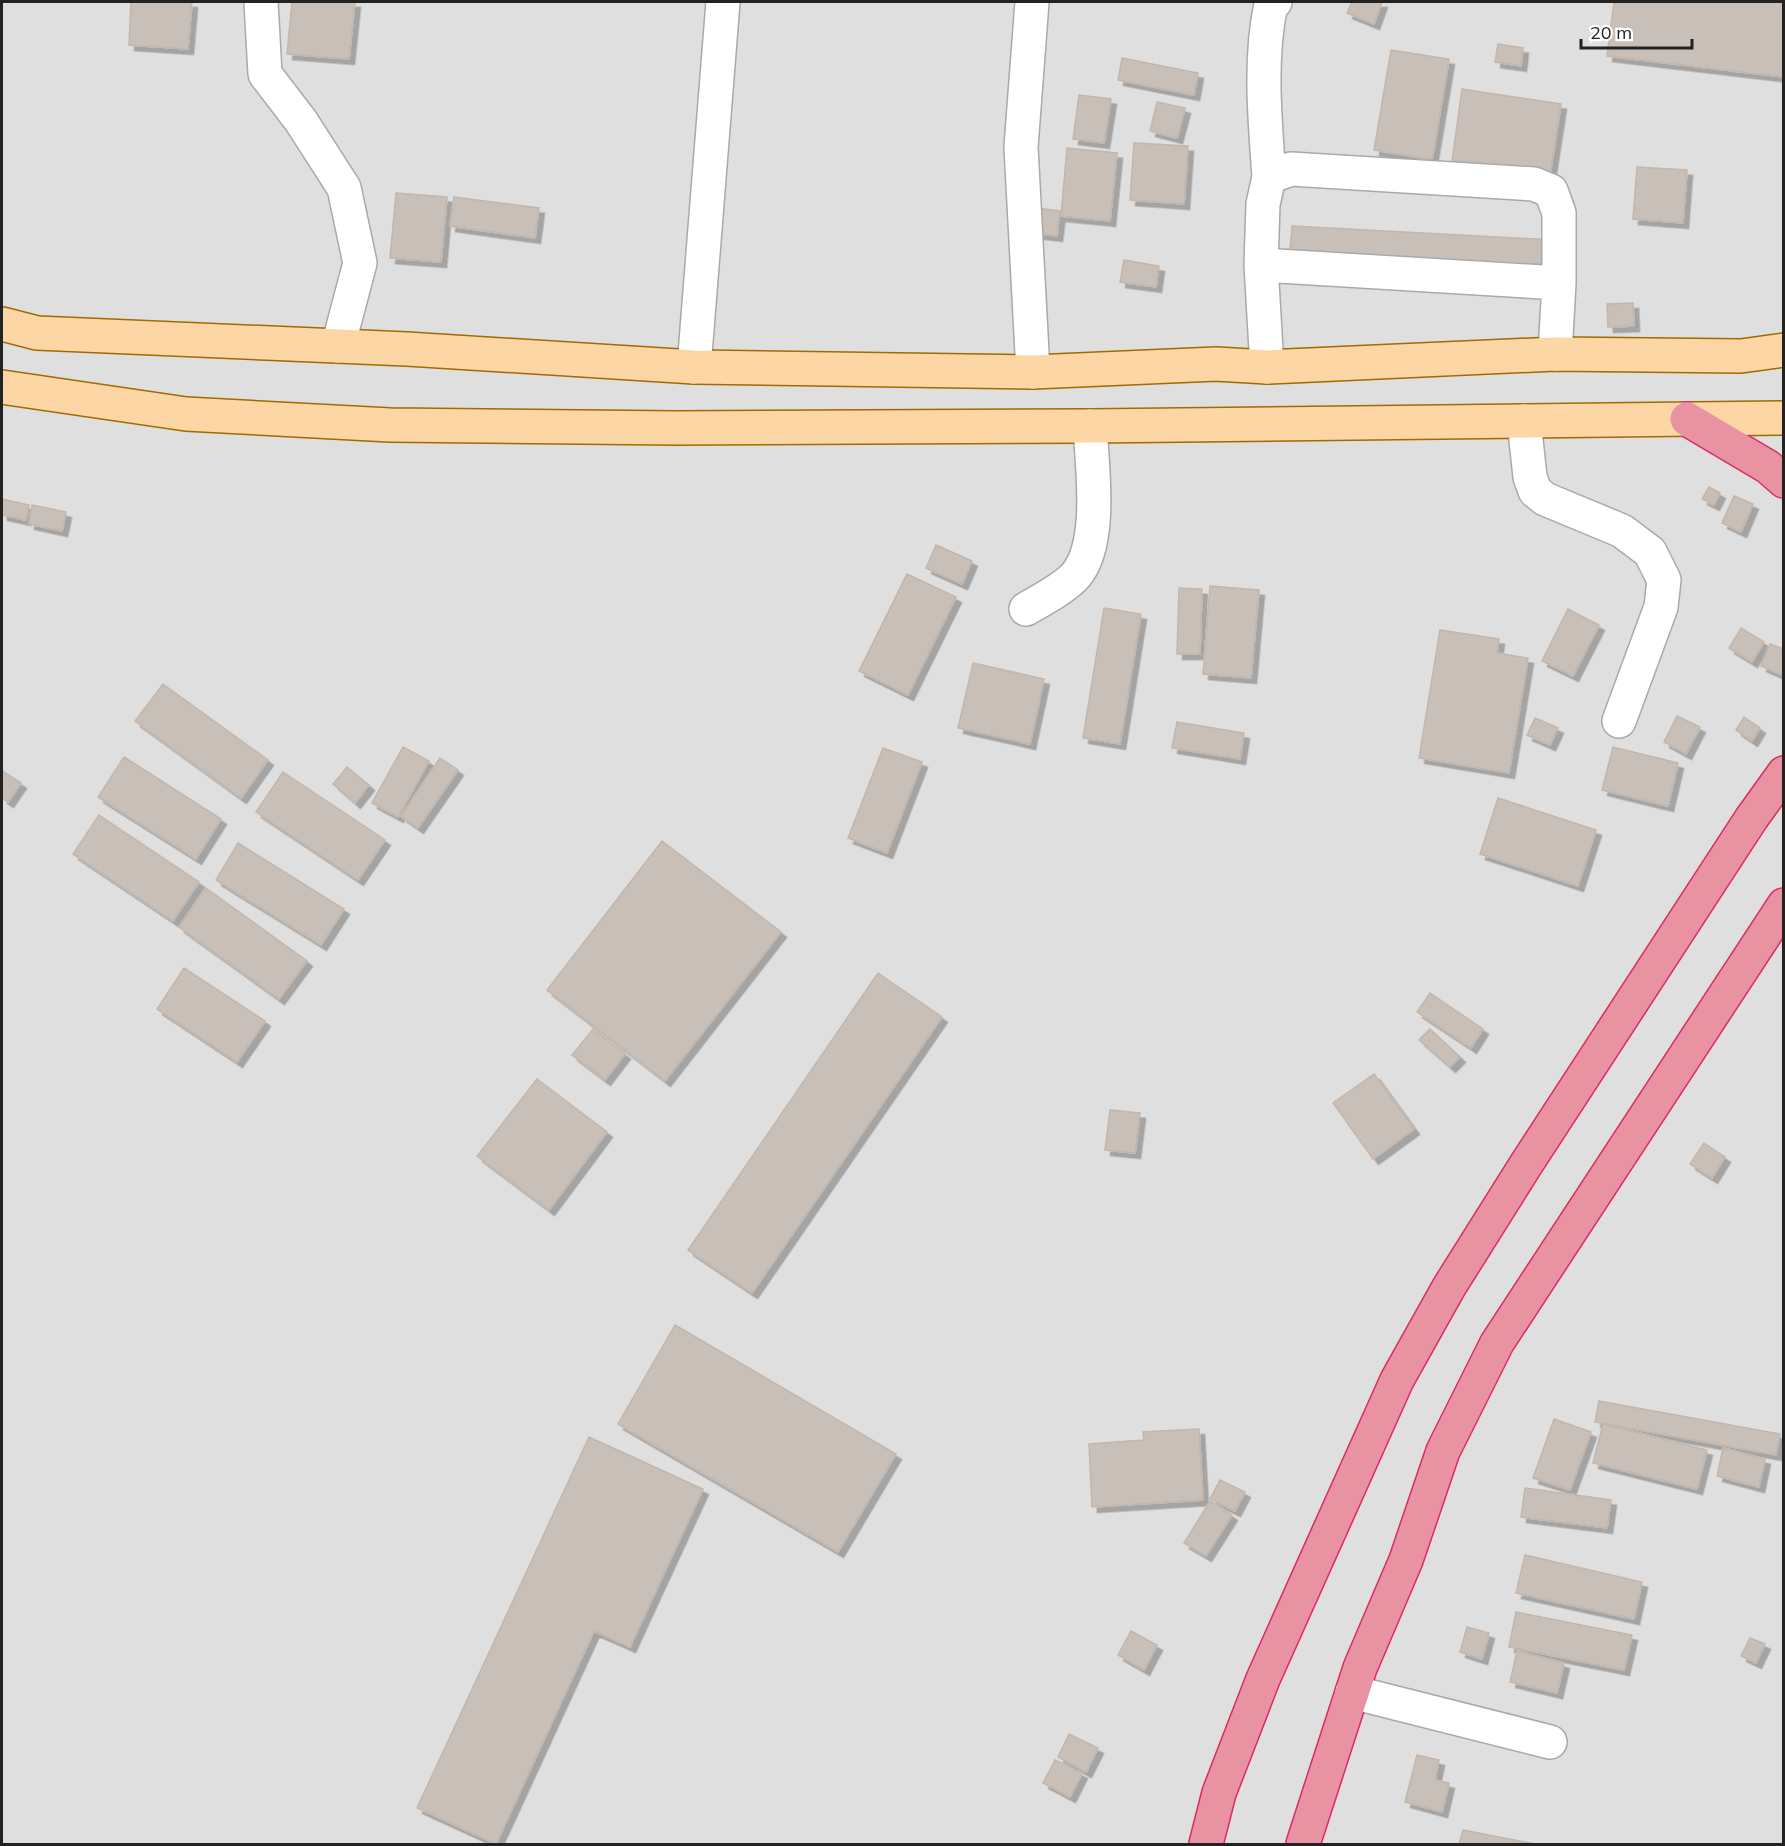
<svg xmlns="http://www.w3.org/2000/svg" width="1785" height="1846" font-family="Mulish,sans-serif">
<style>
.residential{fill:#e0dfdf}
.building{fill:#c7bfb8;stroke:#c4b6ab;stroke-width:1.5;filter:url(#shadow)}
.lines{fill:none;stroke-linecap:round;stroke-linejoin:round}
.minor-casing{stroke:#a9a9a9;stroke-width:36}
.major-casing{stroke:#a06b00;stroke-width:36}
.highway-casing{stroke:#dc2a67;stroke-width:36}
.minor{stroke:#fff;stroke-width:33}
.major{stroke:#fcd6a4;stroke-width:33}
.highway{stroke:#e892a2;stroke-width:33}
</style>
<defs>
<filter id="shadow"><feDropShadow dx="5.5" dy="5.5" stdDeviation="0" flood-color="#0004"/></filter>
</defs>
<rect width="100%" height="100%" fill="#f2efe9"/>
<path class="residential" d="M 2,2 L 1783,2 L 1783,1844 L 2,1844 Z"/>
<path class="building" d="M 131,2 L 192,2 L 188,49 L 129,45 Z
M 292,2 L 355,2 L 349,59 L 287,54 Z
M 1352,2 L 1382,2 L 1374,24 L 1347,13 Z
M 1614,2 L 1784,2 L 1784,77 L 1607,56 Z
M 1498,44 L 1523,48 L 1521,66 L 1495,62 Z
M 1391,50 L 1449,59 L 1432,160 L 1374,150 Z
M 1122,58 L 1198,73 L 1194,95 L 1118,80 Z
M 1462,89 L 1561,104 L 1550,175 L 1452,161 Z
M 1079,95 L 1111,99 L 1104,143 L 1073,139 Z
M 1157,102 L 1185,108 L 1177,138 L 1150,131 Z
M 1134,143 L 1188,146 L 1184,204 L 1130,200 Z
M 1067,148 L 1117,153 L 1110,221 L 1061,216 Z
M 1637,167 L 1687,170 L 1683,223 L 1633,219 Z
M 396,193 L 447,197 L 441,262 L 390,258 Z
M 454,197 L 539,208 L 535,238 L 450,226 Z
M 1036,208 L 1060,211 L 1057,236 L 1033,233 Z
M 1292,226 L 1555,240 L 1552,277 L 1289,263 Z
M 1124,260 L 1159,266 L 1156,287 L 1120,282 Z
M 1633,303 L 1634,326 L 1608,327 L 1607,304 Z
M 1709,487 L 1720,493 L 1714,505 L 1702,499 Z
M 1734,496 L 1753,504 L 1741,532 L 1722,523 Z
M 2,499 L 29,505 L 26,520 L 2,515 Z
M 32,505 L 66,512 L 62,531 L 29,524 Z
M 936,545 L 972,561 L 962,584 L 926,568 Z
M 907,574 L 956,597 L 908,695 L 859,671 Z
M 1210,586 L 1259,590 L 1251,678 L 1203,674 Z
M 1179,588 L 1202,589 L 1200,654 L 1177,654 Z
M 1104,608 L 1141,614 L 1120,744 L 1083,738 Z
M 1568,609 L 1599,625 L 1573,676 L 1542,661 Z
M 1741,628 L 1764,642 L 1752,662 L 1729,648 Z
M 1440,630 L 1499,639 L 1497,653 L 1528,658 L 1509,773 L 1419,758 Z
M 1770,644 L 1784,649 L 1784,676 L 1761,666 Z
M 973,663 L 1044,679 L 1030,744 L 958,728 Z
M 163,684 L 268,760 L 241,798 L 135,721 Z
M 1677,716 L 1700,727 L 1686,754 L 1664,742 Z
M 1744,717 L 1760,728 L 1752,741 L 1736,730 Z
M 1535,718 L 1558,728 L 1550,745 L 1527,735 Z
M 1177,722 L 1244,733 L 1240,759 L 1172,748 Z
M 403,747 L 429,761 L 398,817 L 372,803 Z
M 1613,747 L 1678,763 L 1668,806 L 1602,790 Z
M 883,748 L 922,762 L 887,853 L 848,838 Z
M 124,757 L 221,819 L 196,859 L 98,797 Z
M 440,758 L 458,770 L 418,828 L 401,816 Z
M 347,767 L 369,785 L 355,803 L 333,784 Z
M 2,771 L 21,783 L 8,802 L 2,798 Z
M 283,772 L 385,840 L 358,880 L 256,812 Z
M 1498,798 L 1596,830 L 1578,886 L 1480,854 Z
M 99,815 L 199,882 L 173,921 L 73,854 Z
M 662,841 L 781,932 L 665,1081 L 547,990 Z
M 238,843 L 344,909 L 321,945 L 216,880 Z
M 206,888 L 307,961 L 279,999 L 179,927 Z
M 184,968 L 265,1021 L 237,1062 L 157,1009 Z
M 878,973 L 942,1017 L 752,1293 L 688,1250 Z
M 1430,993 L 1483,1029 L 1471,1048 L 1417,1012 Z
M 593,1029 L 625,1054 L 605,1080 L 572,1055 Z
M 1430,1029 L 1460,1057 L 1450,1067 L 1419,1040 Z
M 1374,1074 L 1414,1129 L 1373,1159 L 1333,1103 Z
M 537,1079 L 607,1132 L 549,1210 L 477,1156 Z
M 1110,1110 L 1140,1113 L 1135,1153 L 1105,1150 Z
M 1704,1143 L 1725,1157 L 1712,1178 L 1690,1164 Z
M 675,1325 L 896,1454 L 838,1552 L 618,1424 Z
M 1599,1401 L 1780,1434 L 1776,1455 L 1595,1422 Z
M 1554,1419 L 1591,1432 L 1570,1490 L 1533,1478 Z
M 1603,1424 L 1707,1450 L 1697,1489 L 1593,1463 Z
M 1199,1429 L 1203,1500 L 1092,1507 L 1089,1444 L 1144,1440 L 1143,1432 Z
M 589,1437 L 703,1489 L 630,1647 L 594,1631 L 496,1844 L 417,1808 Z
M 1723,1448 L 1765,1459 L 1759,1487 L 1717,1476 Z
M 1220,1480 L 1245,1492 L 1235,1511 L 1210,1499 Z
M 1525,1488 L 1611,1500 L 1607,1528 L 1521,1517 Z
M 1210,1501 L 1232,1515 L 1206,1556 L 1184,1543 Z
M 1525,1555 L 1642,1582 L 1634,1619 L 1516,1593 Z
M 1516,1612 L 1632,1635 L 1624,1670 L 1509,1647 Z
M 1467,1627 L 1489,1633 L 1482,1659 L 1460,1652 Z
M 1131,1631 L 1157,1645 L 1144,1670 L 1118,1655 Z
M 1750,1638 L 1765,1644 L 1756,1663 L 1741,1656 Z
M 1517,1651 L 1564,1663 L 1557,1693 L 1510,1682 Z
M 1069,1734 L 1098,1748 L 1086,1772 L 1058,1757 Z
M 1417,1755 L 1439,1760 L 1435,1780 L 1449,1783 L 1442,1812 L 1405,1802 Z
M 1055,1760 L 1082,1773 L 1070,1797 L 1043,1783 Z
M 1463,1830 L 1535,1844 L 1459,1844 Z"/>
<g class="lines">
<defs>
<path id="minor" d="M 261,2 L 265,74 L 301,121 L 344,188 L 360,263 L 338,346
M 1032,2 L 1021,147 L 1033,372
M 1269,177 C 1265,120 1259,60 1271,4 L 1275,2
M 1261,265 L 1263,204 L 1269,177 L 1291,169 L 1534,184 L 1551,191 L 1559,213 L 1559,283
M 694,367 L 723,2
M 1267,367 L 1261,265 L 1559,283 L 1555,354
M 1524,421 L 1530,477 L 1535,491 L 1545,499 L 1622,531 L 1650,552 L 1664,580 L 1661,607 L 1619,721
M 1026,609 C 1040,601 1066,587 1076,575 C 1103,543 1092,466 1090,426
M 1352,1692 L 1550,1742"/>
<path id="major" d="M 2,324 L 37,333 L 407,349 L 694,367 L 1033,372 L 1216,364 L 1267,367 L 1555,354 L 1741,356 L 1784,350
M 2,387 L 186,414 L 390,425 L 676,428 L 1090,426 L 1784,418"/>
<path id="highway" d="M 1687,419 L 1768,467 L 1784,481
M 1206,1844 L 1219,1793 L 1263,1679 L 1397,1380 L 1449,1287 L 1525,1166 L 1751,819 L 1784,773
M 1303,1844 L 1360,1668 L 1406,1560 L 1443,1451 L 1497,1343 L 1784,905"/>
</defs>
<use href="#minor" class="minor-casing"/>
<use href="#major" class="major-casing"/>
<use href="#highway" class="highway-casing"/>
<use href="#minor" class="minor"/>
<use href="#major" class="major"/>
<use href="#highway" class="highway"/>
</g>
<rect width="1785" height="1846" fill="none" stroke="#222222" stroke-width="6"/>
<path d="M1581 39v9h111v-9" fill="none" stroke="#222222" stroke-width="3"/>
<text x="1590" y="39" font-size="18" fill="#222222" stroke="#ffffff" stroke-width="4.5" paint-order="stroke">20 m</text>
</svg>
